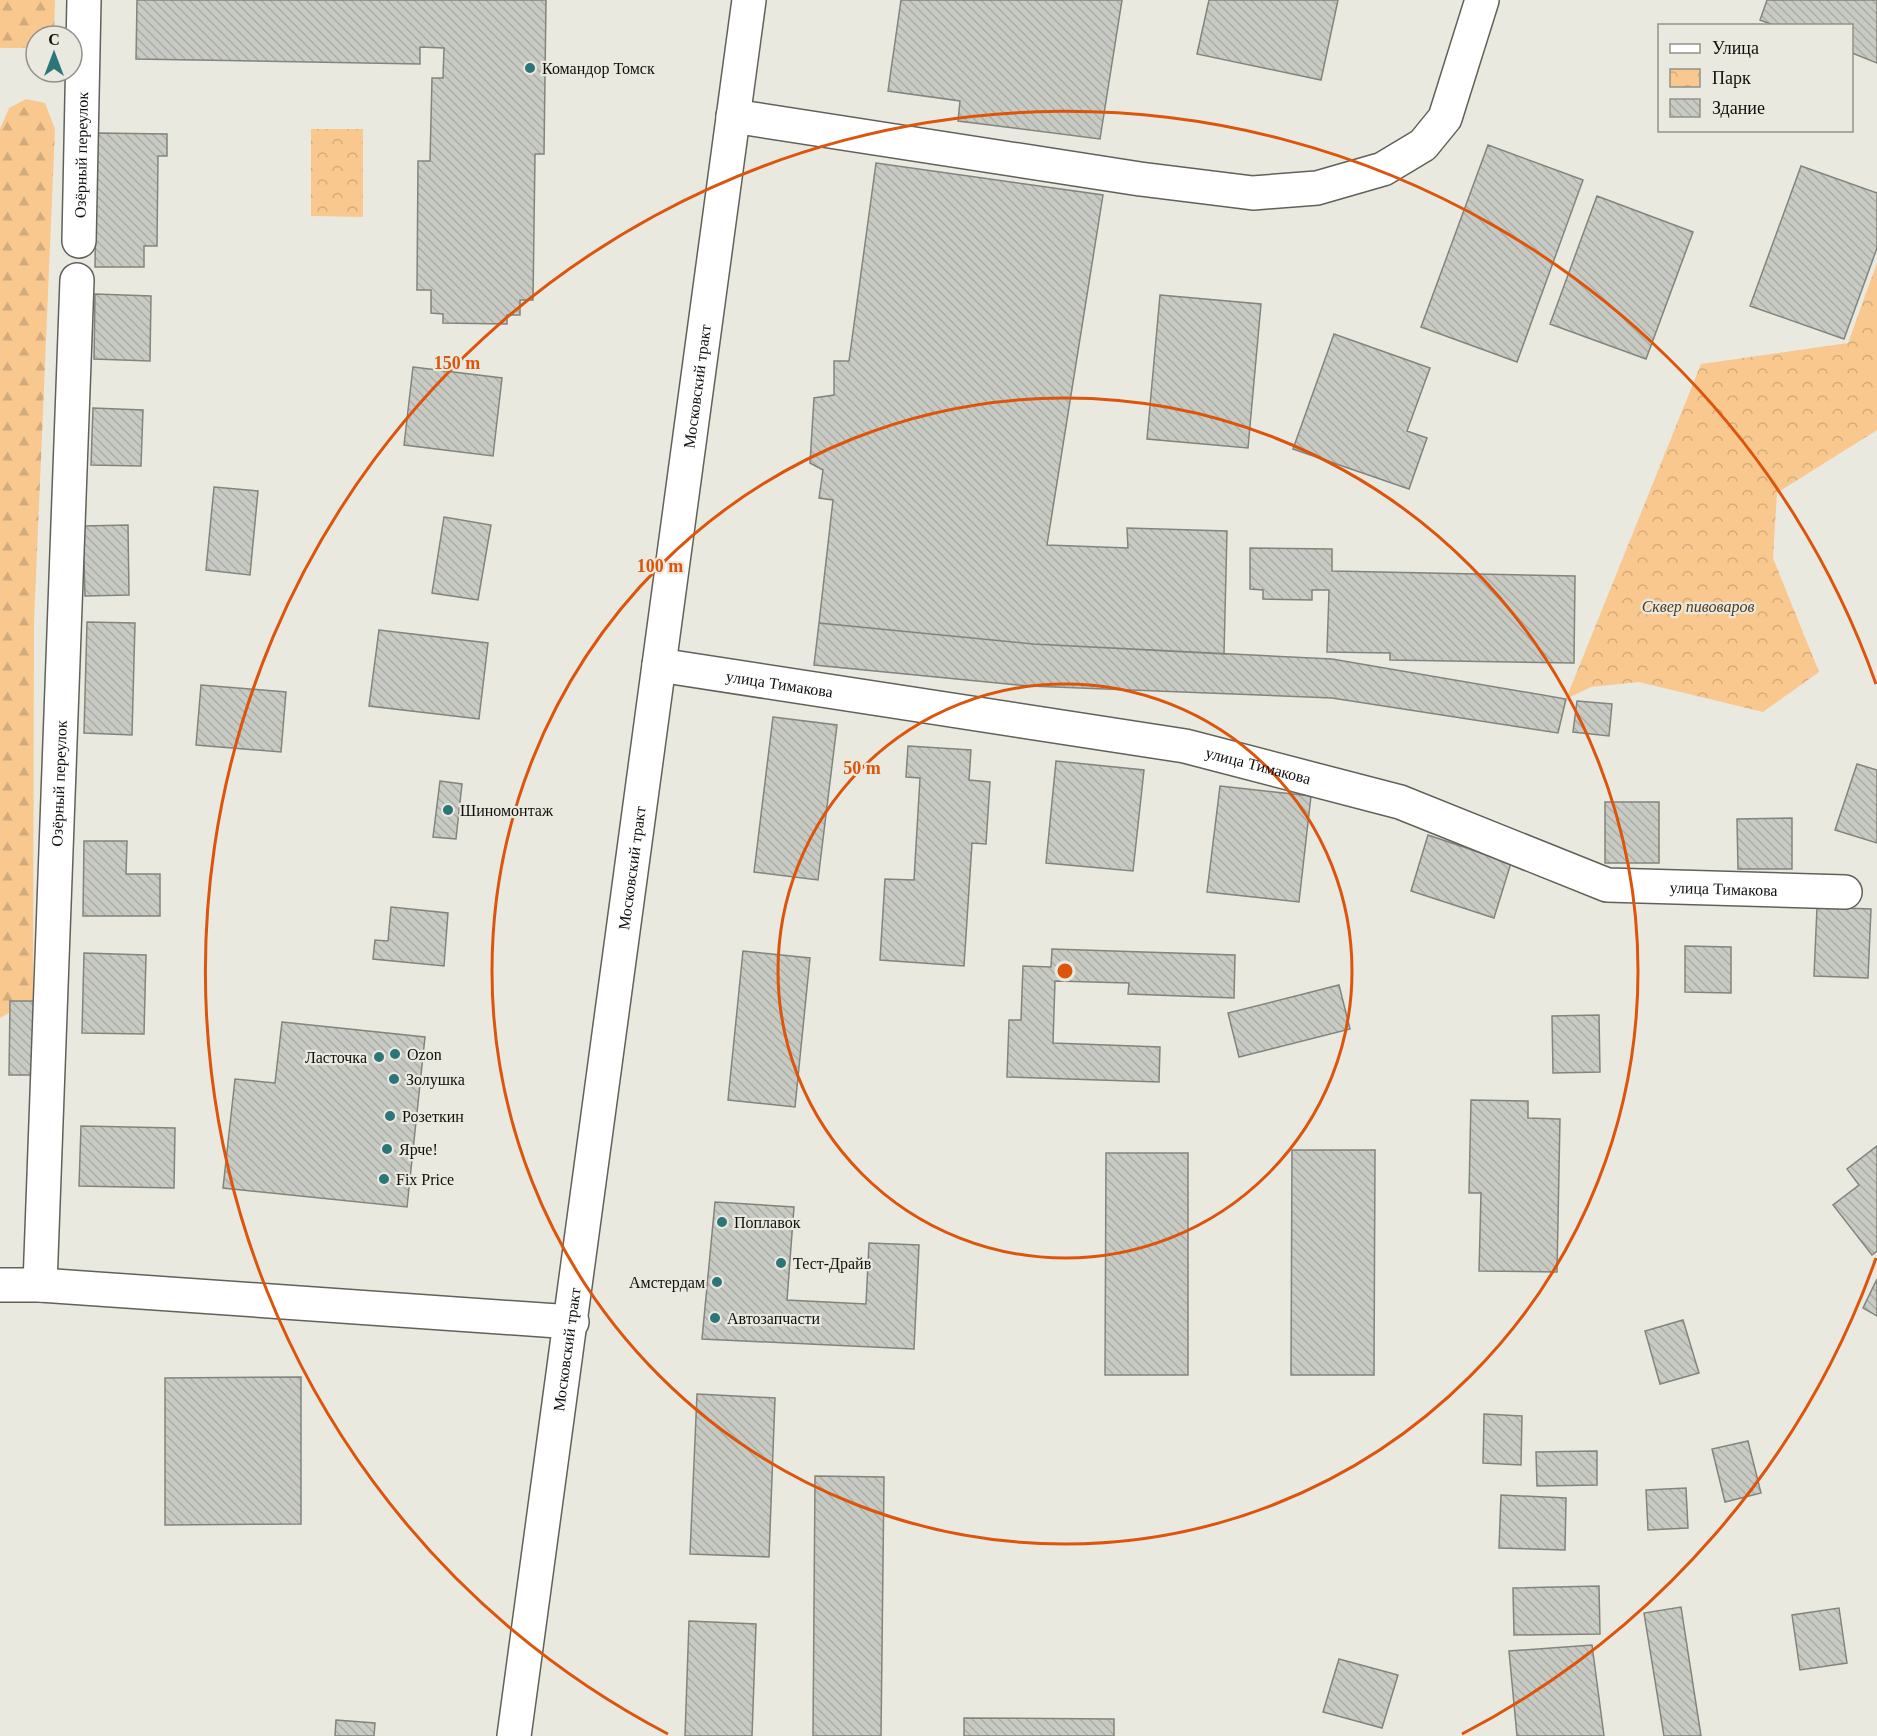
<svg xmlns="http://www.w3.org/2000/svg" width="1877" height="1736" font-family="Georgia,serif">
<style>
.forest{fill:url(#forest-firs)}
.park{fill:url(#park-crowns)}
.building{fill:url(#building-back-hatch);stroke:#82857e;stroke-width:1.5}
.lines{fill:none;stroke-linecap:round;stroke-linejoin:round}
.minor-casing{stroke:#61615a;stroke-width:36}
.major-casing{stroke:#61615a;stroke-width:36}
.minor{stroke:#fff;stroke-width:33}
.major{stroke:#fff;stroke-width:33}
.ring{fill:none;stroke:#dd550c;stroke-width:3}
.poi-dot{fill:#2c767a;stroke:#e9e9e0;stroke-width:2}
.labels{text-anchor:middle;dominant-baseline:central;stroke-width:4.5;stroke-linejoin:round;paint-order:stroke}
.poi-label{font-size:16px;fill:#0f0f0c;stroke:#e9e9e0;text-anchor:start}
.street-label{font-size:16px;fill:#0f0f0c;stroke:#e9e9e0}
.park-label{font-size:16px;font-style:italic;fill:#543a1a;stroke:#e9e9e0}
.centre{fill:#dd550c;stroke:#e9e9e0;stroke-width:3}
.ring-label{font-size:18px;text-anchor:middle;font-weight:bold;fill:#dd550c;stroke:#e9e9e0;stroke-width:4.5;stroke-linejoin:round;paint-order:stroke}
</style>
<defs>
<pattern id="forest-firs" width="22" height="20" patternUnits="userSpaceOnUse" patternTransform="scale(1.5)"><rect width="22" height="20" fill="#f9c88f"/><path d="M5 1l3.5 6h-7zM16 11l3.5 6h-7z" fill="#d4ab7a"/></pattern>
<pattern id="park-crowns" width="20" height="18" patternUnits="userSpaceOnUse" patternTransform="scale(1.5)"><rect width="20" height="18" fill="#f9c88f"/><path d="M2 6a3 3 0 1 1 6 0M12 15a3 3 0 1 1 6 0" fill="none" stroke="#d4ab7a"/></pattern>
<pattern id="building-back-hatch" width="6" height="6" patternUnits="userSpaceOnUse" patternTransform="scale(1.5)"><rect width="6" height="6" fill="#c8cbc3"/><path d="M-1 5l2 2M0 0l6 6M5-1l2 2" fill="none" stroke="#abada6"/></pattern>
</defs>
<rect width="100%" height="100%" fill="#e9e9e0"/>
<path class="forest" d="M 0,0 L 55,0 L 54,36 L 36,36 L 36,48 L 0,48 Z
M 26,99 L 45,103 L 55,129 L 34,622 L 33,999 L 0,1018 L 0,129 L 9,108 Z"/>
<path class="park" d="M 311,129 L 363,129 L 363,217 L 311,216 Z
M 1877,263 L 1877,430 L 1777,493 L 1773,558 L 1819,672 L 1763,712 L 1639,682 L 1591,687 L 1566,699 L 1701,364 L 1848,343 Z"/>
<path class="building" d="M 137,0 L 546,0 L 544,154 L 535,154 L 533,300 L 520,300 L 520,315 L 507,315 L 507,324 L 443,323 L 443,314 L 431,313 L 431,290 L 417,290 L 418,161 L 430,161 L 432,78 L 443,78 L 444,48 L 420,47 L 420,64 L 136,59 Z
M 901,0 L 1122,0 L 1100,139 L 958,121 L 960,101 L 888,91 Z
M 1209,0 L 1338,0 L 1321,80 L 1197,54 Z
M 1767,0 L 1877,0 L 1877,63 L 1852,53 L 1852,26 L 1776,26 L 1760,20 Z
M 97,133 L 167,134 L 167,156 L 158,156 L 157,246 L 144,246 L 144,267 L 95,267 Z
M 1488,145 L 1583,180 L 1517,362 L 1421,327 Z
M 876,163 L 1103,195 L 1047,545 L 1128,548 L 1127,528 L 1227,531 L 1224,654 L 1033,644 L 819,623 L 833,500 L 819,498 L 823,470 L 810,463 L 814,398 L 834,395 L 834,361 L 849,361 Z
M 1801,166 L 1877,193 L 1877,248 L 1844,339 L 1750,306 Z
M 1597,196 L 1693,232 L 1646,359 L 1550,324 Z
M 95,294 L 151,296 L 150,361 L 94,359 Z
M 1160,295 L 1261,304 L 1248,448 L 1147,439 Z
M 1334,334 L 1430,368 L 1407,431 L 1427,438 L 1409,489 L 1293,449 Z
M 413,367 L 502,378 L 493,456 L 404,445 Z
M 93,408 L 143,410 L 141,466 L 91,465 Z
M 214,487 L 258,491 L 250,575 L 206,570 Z
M 444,517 L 491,525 L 478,600 L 432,593 Z
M 128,525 L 129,595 L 85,596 L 83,526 Z
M 1250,548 L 1332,549 L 1332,571 L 1575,576 L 1574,663 L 1390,660 L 1390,653 L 1327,652 L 1329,590 L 1312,590 L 1312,600 L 1263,599 L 1263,590 L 1250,589 Z
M 87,622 L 135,623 L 132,735 L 84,733 Z
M 819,623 L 1033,644 L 1332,659 L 1566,699 L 1558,733 L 1332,698 L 1029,686 L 814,665 Z
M 379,630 L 488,643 L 479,719 L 369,706 Z
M 201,685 L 286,692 L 281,752 L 196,745 Z
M 1577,701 L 1612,704 L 1609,736 L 1573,732 Z
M 773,717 L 837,725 L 818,880 L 754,872 Z
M 908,746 L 971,750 L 969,780 L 990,782 L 986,844 L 972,843 L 964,966 L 880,960 L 885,879 L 914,880 L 920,778 L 906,777 Z
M 1056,761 L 1144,770 L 1133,871 L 1046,863 Z
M 1857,764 L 1877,770 L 1877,843 L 1835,830 Z
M 440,781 L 462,784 L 456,839 L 433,837 Z
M 1220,786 L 1311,796 L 1299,902 L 1207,892 Z
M 1605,802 L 1659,802 L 1659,863 L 1605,863 Z
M 1792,818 L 1792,869 L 1738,869 L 1737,819 Z
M 1428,835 L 1511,863 L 1494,918 L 1411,891 Z
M 84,841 L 127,841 L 126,874 L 160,874 L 160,916 L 83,916 Z
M 391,907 L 448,913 L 444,966 L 373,959 L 375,940 L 388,941 Z
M 1817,907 L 1871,909 L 1868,978 L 1814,976 Z
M 1685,946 L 1731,947 L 1731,993 L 1685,992 Z
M 1052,949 L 1235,955 L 1234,998 L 1128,994 L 1129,983 L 1055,981 L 1053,1043 L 1160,1047 L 1159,1082 L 1007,1077 L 1009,1020 L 1021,1020 L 1023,966 L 1051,967 Z
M 743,951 L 810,958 L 795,1107 L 728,1100 Z
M 84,953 L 146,955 L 144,1034 L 82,1033 Z
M 1339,985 L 1350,1029 L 1239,1057 L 1228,1013 Z
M 10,1001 L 40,1001 L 39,1075 L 9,1075 Z
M 1599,1015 L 1600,1072 L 1553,1073 L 1552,1016 Z
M 282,1022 L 425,1037 L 407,1207 L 223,1188 L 235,1079 L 275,1083 Z
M 1471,1100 L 1528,1101 L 1528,1118 L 1560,1119 L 1557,1272 L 1479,1271 L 1481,1193 L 1469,1193 Z
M 81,1126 L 175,1128 L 174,1188 L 79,1186 Z
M 1877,1146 L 1877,1251 L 1872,1255 L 1833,1205 L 1859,1185 L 1847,1169 Z
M 1292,1150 L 1375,1150 L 1374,1375 L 1291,1375 Z
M 1106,1153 L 1188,1153 L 1188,1375 L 1105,1375 Z
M 715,1202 L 794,1207 L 787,1300 L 866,1304 L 869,1243 L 919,1245 L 914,1349 L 702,1339 Z
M 1877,1279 L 1877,1316 L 1863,1308 Z
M 1683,1320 L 1699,1373 L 1660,1384 L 1645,1331 Z
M 301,1377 L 301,1524 L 165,1525 L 165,1378 Z
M 697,1394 L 775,1398 L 769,1557 L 690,1554 Z
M 1484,1414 L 1522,1416 L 1521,1465 L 1483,1463 Z
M 1748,1441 L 1761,1493 L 1725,1502 L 1712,1449 Z
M 1597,1451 L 1597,1485 L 1537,1486 L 1536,1452 Z
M 815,1476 L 884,1477 L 881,1736 L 813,1736 Z
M 1686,1488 L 1688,1528 L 1648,1530 L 1646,1490 Z
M 1501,1495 L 1566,1498 L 1565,1550 L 1499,1548 Z
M 1599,1586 L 1600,1634 L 1514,1635 L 1513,1588 Z
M 1681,1607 L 1701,1736 L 1664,1736 L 1644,1613 Z
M 1839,1608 L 1847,1663 L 1800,1670 L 1792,1615 Z
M 689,1621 L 756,1624 L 752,1736 L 685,1736 Z
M 1592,1645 L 1604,1736 L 1517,1736 L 1509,1651 Z
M 1339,1659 L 1398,1675 L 1382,1728 L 1323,1712 Z
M 964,1718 L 1114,1719 L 1114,1736 L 964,1736 Z
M 336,1720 L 375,1723 L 374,1736 L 335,1736 Z"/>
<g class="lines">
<defs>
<g id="minor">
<path d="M 733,116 L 1140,179 L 1253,193 L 1317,188 L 1383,169 L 1423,145 L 1445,118 L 1482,0"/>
<path id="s1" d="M 79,241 L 84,0"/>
<path id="s2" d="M 659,665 L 1185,746 L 1400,802 L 1607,885 L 1845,892"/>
<path d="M 0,1285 L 40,1285 L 572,1322"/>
<path id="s3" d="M 40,1285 L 77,280"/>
</g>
<g id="major">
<path id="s4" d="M 514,1736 L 749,0"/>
</g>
</defs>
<use href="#minor" class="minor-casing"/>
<use href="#major" class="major-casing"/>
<use href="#minor" class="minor"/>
<use href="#major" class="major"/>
</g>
<g class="ring">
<circle cx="1065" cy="971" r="287"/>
<circle cx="1065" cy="971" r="573"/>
<path d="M1876 1258A860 860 0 0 1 1462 1734M668 1734A860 860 0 1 1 1876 684"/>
</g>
<g class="poi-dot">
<circle cx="530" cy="68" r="6"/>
<circle cx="448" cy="810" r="6"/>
<circle cx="395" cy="1054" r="6"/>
<circle cx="379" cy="1057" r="6"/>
<circle cx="394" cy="1079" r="6"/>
<circle cx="390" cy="1116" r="6"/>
<circle cx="387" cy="1149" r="6"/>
<circle cx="384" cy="1179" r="6"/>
<circle cx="722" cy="1222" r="6"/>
<circle cx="781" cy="1263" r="6"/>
<circle cx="717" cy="1282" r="6"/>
<circle cx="715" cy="1318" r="6"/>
</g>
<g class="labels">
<g class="poi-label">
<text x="542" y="68">Командор Томск</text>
<text x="460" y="810">Шиномонтаж</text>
<text x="407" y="1054">Ozon</text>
<text x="367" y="1057" text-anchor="end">Ласточка</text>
<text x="406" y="1079">Золушка</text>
<text x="402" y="1116">Розеткин</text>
<text x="399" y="1149">Ярче!</text>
<text x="396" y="1179">Fix Price</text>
<text x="734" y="1222">Поплавок</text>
<text x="793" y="1263">Тест-Драйв</text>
<text x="705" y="1282" text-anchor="end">Амстердам</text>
<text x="727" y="1318">Автозапчасти</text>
</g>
<g class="street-label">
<text stroke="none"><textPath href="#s1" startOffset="86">Озёрный переулок</textPath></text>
<text stroke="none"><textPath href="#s4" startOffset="1362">Московский тракт</textPath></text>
<text stroke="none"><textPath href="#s2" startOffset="122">улица Тимакова</textPath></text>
<text stroke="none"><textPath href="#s2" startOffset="608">улица Тимакова</textPath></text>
<text stroke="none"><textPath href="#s3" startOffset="502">Озёрный переулок</textPath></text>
<text stroke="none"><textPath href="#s4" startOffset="876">Московский тракт</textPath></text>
<text stroke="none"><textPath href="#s2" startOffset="1094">улица Тимакова</textPath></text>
<text stroke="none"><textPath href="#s4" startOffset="390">Московский тракт</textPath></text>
</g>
<g class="park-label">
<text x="1698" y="606">Сквер пивоваров</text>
</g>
</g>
<circle cx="1065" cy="971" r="9" class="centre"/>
<g class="ring-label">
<text x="457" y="369">150 m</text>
<text x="660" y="572">100 m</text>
<text x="862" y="774">50 m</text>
</g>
<rect x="1658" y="24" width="195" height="108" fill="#e9e9e0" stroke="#92928b" stroke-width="1.5"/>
<rect x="1670" y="44" width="30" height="9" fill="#ffffff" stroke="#92928b" stroke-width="1.5"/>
<text x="1712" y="54" font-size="18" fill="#0f0f0c">Улица</text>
<rect x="1670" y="69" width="30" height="18" fill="url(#park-crowns)" stroke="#92928b" stroke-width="1.5"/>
<text x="1712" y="84" font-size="18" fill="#0f0f0c">Парк</text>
<rect x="1670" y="99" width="30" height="18" fill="url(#building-back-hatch)" stroke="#92928b" stroke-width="1.5"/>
<text x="1712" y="114" font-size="18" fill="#0f0f0c">Здание</text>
<g transform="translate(54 54)"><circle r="28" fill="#e9e9e0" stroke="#92928b" stroke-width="1.5"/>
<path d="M0-4.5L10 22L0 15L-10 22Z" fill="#2c767a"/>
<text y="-9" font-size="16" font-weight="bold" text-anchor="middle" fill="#0f0f0c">С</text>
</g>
</svg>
